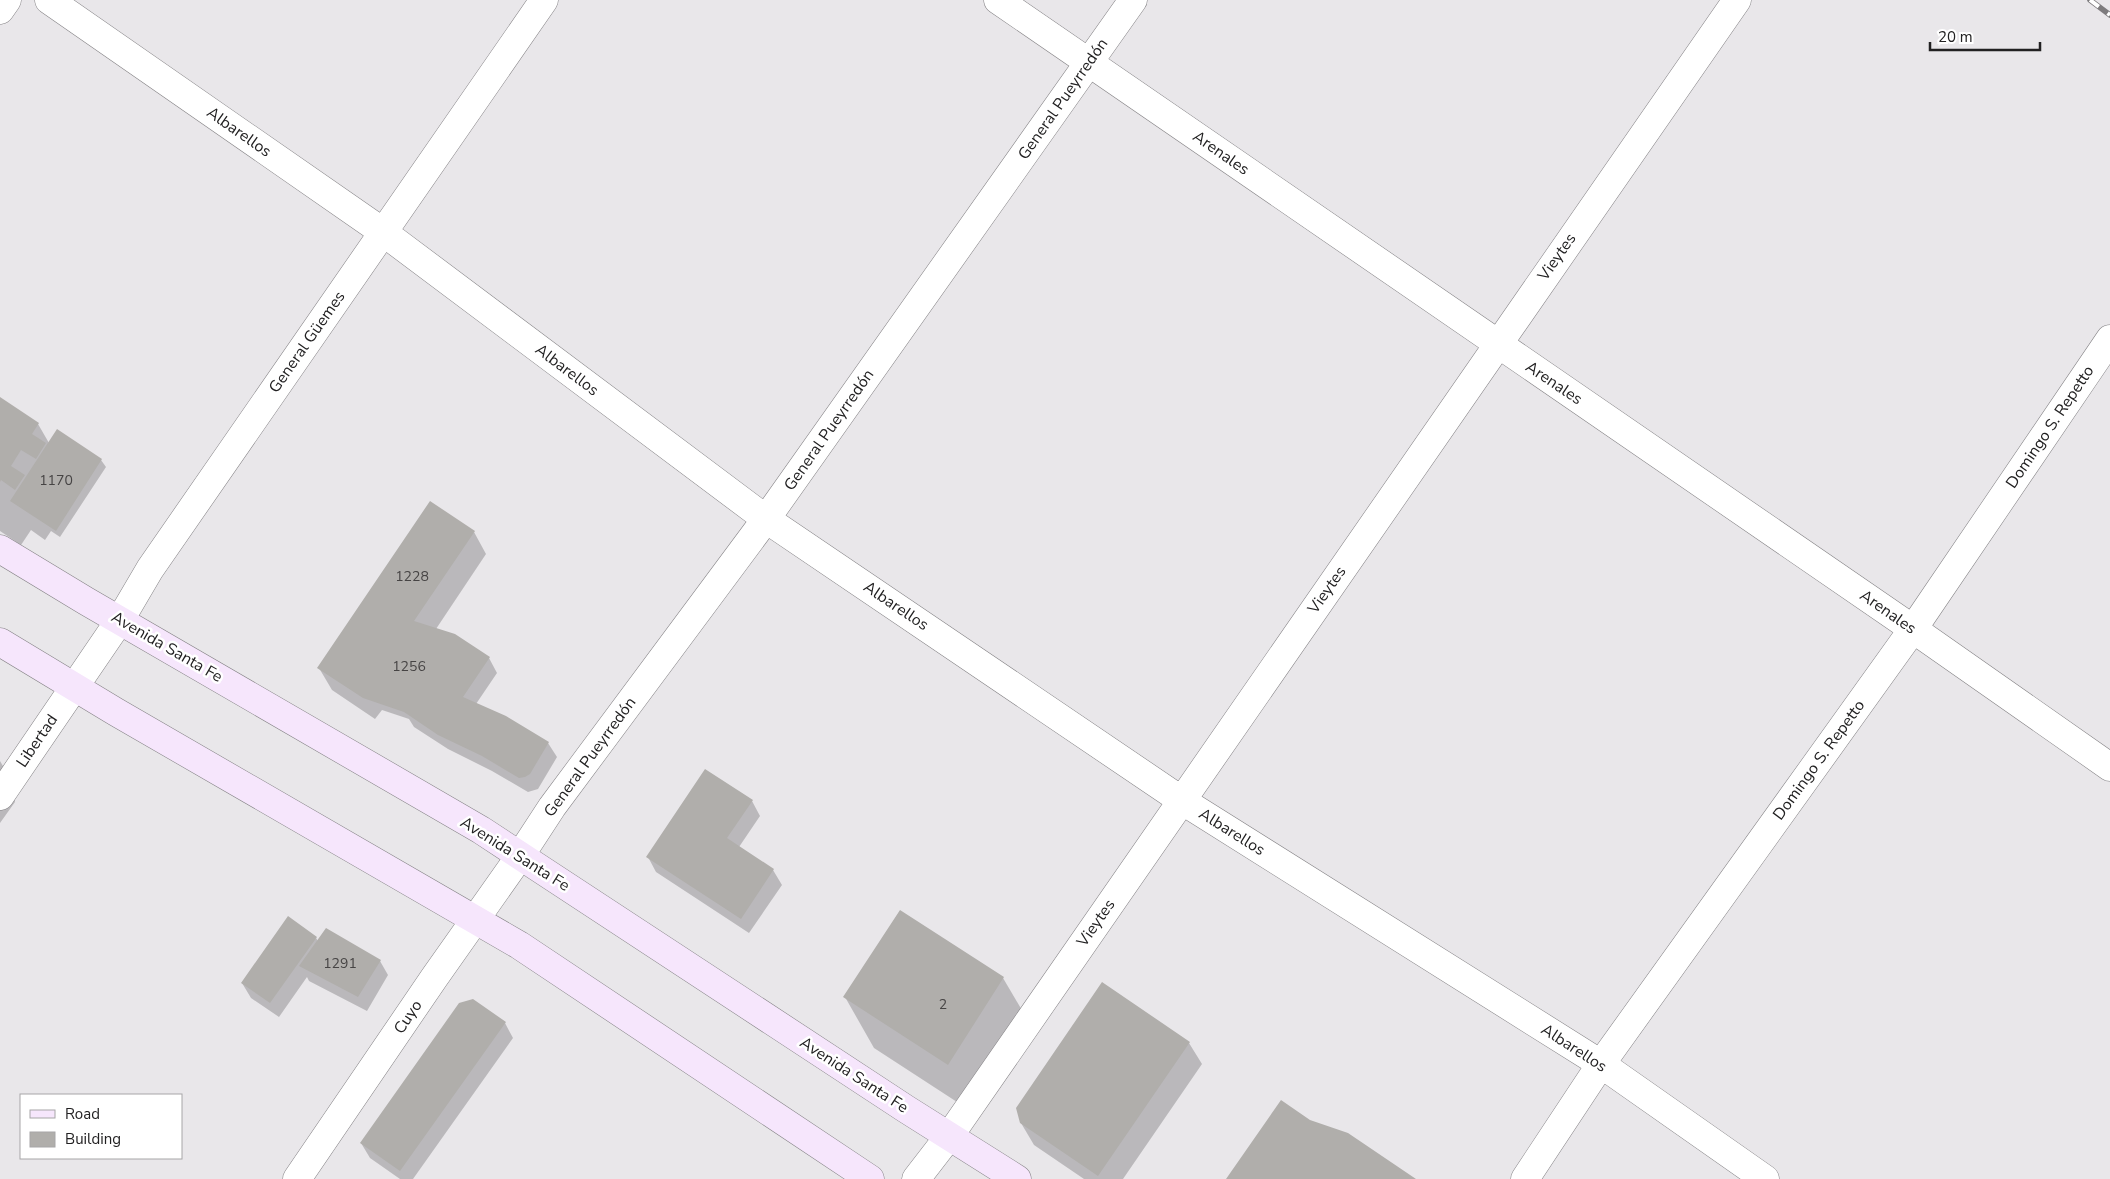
<svg xmlns="http://www.w3.org/2000/svg" width="2110" height="1179" font-family="'Nunito Sans',sans-serif">
<style>
.shadow{fill:#0003}
.building{fill:#b0aeab}
.lines{fill:none;stroke-linecap:round;stroke-linejoin:round}
.minor-casing{stroke:#848285;stroke-width:29}
.secondary-casing{stroke:#848285;stroke-width:29}
.minor{stroke:#fff;stroke-width:28}
.secondary{stroke:#f6e6fc;stroke-width:28}
.rail-casing{stroke:#7d7b7d;stroke-width:5.5}
.rail{stroke:#fff;stroke-width:4;stroke-dasharray:11;stroke-linecap:butt}
.labels{text-anchor:middle;dominant-baseline:central;stroke-width:5;stroke-linejoin:round;paint-order:stroke}
.number-label{font-size:14px;fill:#464444}
.street-label{font-size:16px;fill:#222122;stroke:#fff}
</style>
<rect width="100%" height="100%" fill="#e9e7ea"/>
<path class="shadow" d="M 0,399 L 38,424 L 49,443 L 101,460 L 106,467 L 60,537 L 51,531 L 45,540 L 31,530 L 21,545 L 0,531 Z
M 474,532 L 486,554 L 436,629 L 489,658 L 497,673 L 476,704 L 548,743 L 557,757 L 538,789 L 528,792 L 492,771 L 448,749 L 414,727 L 409,719 L 382,710 L 375,719 L 332,690 L 319,668 Z
M 0,761 L 13,783 L 15,802 L 0,823 Z
M 752,801 L 760,816 L 739,847 L 773,870 L 782,885 L 749,933 L 656,872 L 648,857 Z
M 900,911 L 1003,978 L 1033,1029 L 977,1115 L 874,1048 L 845,997 Z
M 316,938 L 318,941 L 380,961 L 388,975 L 367,1011 L 309,981 L 307,977 L 279,1017 L 251,998 L 242,983 Z
M 505,1023 L 513,1038 L 413,1179 L 400,1179 L 370,1158 L 361,1143 Z
M 1189,1043 L 1202,1064 L 1123,1179 L 1084,1179 L 1034,1145 L 1021,1123 Z"/>
<path class="building" d="M 0,397 L 39,423 L 32,434 L 46,443 L 36,459 L 21,450 L 11,466 L 25,475 L 15,490 L 1,480 L 0,482 Z
M 57,429 L 102,459 L 56,531 L 10,501 Z
M 430,501 L 475,531 L 414,621 L 455,634 L 490,657 L 463,697 L 506,716 L 549,742 L 530,774 L 525,777 L 519,778 L 482,756 L 438,735 L 404,712 L 363,698 L 317,668 Z
M 705,769 L 753,800 L 727,838 L 774,869 L 741,919 L 646,857 Z
M 900,910 L 1004,977 L 948,1065 L 843,997 Z
M 288,916 L 317,937 L 270,1003 L 241,983 Z
M 326,928 L 381,960 L 358,997 L 299,966 Z
M 1102,982 L 1190,1042 L 1098,1176 L 1020,1123 L 1016,1108 Z
M 473,999 L 506,1022 L 400,1171 L 360,1143 L 459,1003 Z
M 1281,1100 L 1310,1120 L 1348,1133 L 1416,1179 L 1226,1179 Z"/>
<g class="lines">
<defs>
<path id="minor" d="M 49,0 L 383,232 L 766,519 L 1181,800 L 1601,1064 L 1765,1179
M 998,0 L 1913,629 L 2110,767
M 0,10 L 7,0
M 0,796 L 120,620 L 150,569 L 544,0
M 297,1179 L 434,978 L 520,856 L 552,807 L 766,519 L 1133,0
M 916,1179 L 950,1135 L 1737,0
M 1525,1179 L 1601,1064 L 1913,629 L 2110,339"/>
<path id="secondary" d="M 0,549 L 86,601 L 481,830 L 906,1109 L 1017,1179
M 0,642 L 116,712 L 519,945 L 870,1179"/>
</defs>
<use href="#minor" class="minor-casing"/>
<use href="#secondary" class="secondary-casing"/>
<use href="#minor" class="minor"/>
<use href="#secondary" class="secondary"/>
<defs>
<path id="rail" d="M 2090,0 L 2110,15"/>
</defs>
<use href="#rail" class="rail-casing"/>
<use href="#rail" class="rail"/>
</g>
<g class="labels">
<g class="number-label">
<text x="56" y="480">1170</text>
<text x="412" y="576">1228</text>
<text x="409" y="666">1256</text>
<text x="340" y="963">1291</text>
<text x="943" y="1004">2</text>
</g>
<g class="street-label">
<text transform="translate(1063 99) rotate(-55)">General Pueyrredón</text>
<text transform="translate(239 132) rotate(35)">Albarellos</text>
<text transform="translate(1221 153) rotate(35)">Arenales</text>
<text transform="translate(1557 257) rotate(-55)">Vieytes</text>
<text transform="translate(307 342) rotate(-55)">General Güemes</text>
<text transform="translate(567 370) rotate(37)">Albarellos</text>
<text transform="translate(1554 383) rotate(34)">Arenales</text>
<text transform="translate(2050 427) rotate(-56)">Domingo S. Repetto</text>
<text transform="translate(829 430) rotate(-55)">General Pueyrredón</text>
<text transform="translate(1327 590) rotate(-55)">Vieytes</text>
<text transform="translate(896 606) rotate(34)">Albarellos</text>
<text transform="translate(1888 612) rotate(35)">Arenales</text>
<text transform="translate(167 647) rotate(30)">Avenida Santa Fe</text>
<text transform="translate(37 741) rotate(-56)">Libertad</text>
<text transform="translate(590 757) rotate(-54)">General Pueyrredón</text>
<text transform="translate(1819 760) rotate(-54)">Domingo S. Repetto</text>
<text transform="translate(1232 832) rotate(32)">Albarellos</text>
<text transform="translate(515 854) rotate(32)">Avenida Santa Fe</text>
<text transform="translate(1096 923) rotate(-55)">Vieytes</text>
<text transform="translate(408 1017) rotate(-56)">Cuyo</text>
<text transform="translate(1574 1048) rotate(33)">Albarellos</text>
<text transform="translate(854 1075) rotate(33)">Avenida Santa Fe</text>
</g>
</g>
<rect x="20" y="1094" width="162" height="65" fill="#ffffff" stroke="#a7a6a7"/>
<rect x="30" y="1110" width="25" height="8" fill="#f6e6fc" stroke="#a7a6a7"/>
<text x="65" y="1119" font-size="15" fill="#222122">Road</text>
<rect x="30" y="1132" width="25" height="15" fill="#b0aeab" stroke="#a7a6a7"/>
<text x="65" y="1144" font-size="15" fill="#222122">Building</text>
<path d="M1930 42v8h110v-8" fill="none" stroke="#222122" stroke-width="2.5"/>
<text x="1938" y="42" font-size="15" fill="#222122" stroke="#ffffff" stroke-width="4" paint-order="stroke">20 m</text>
</svg>
